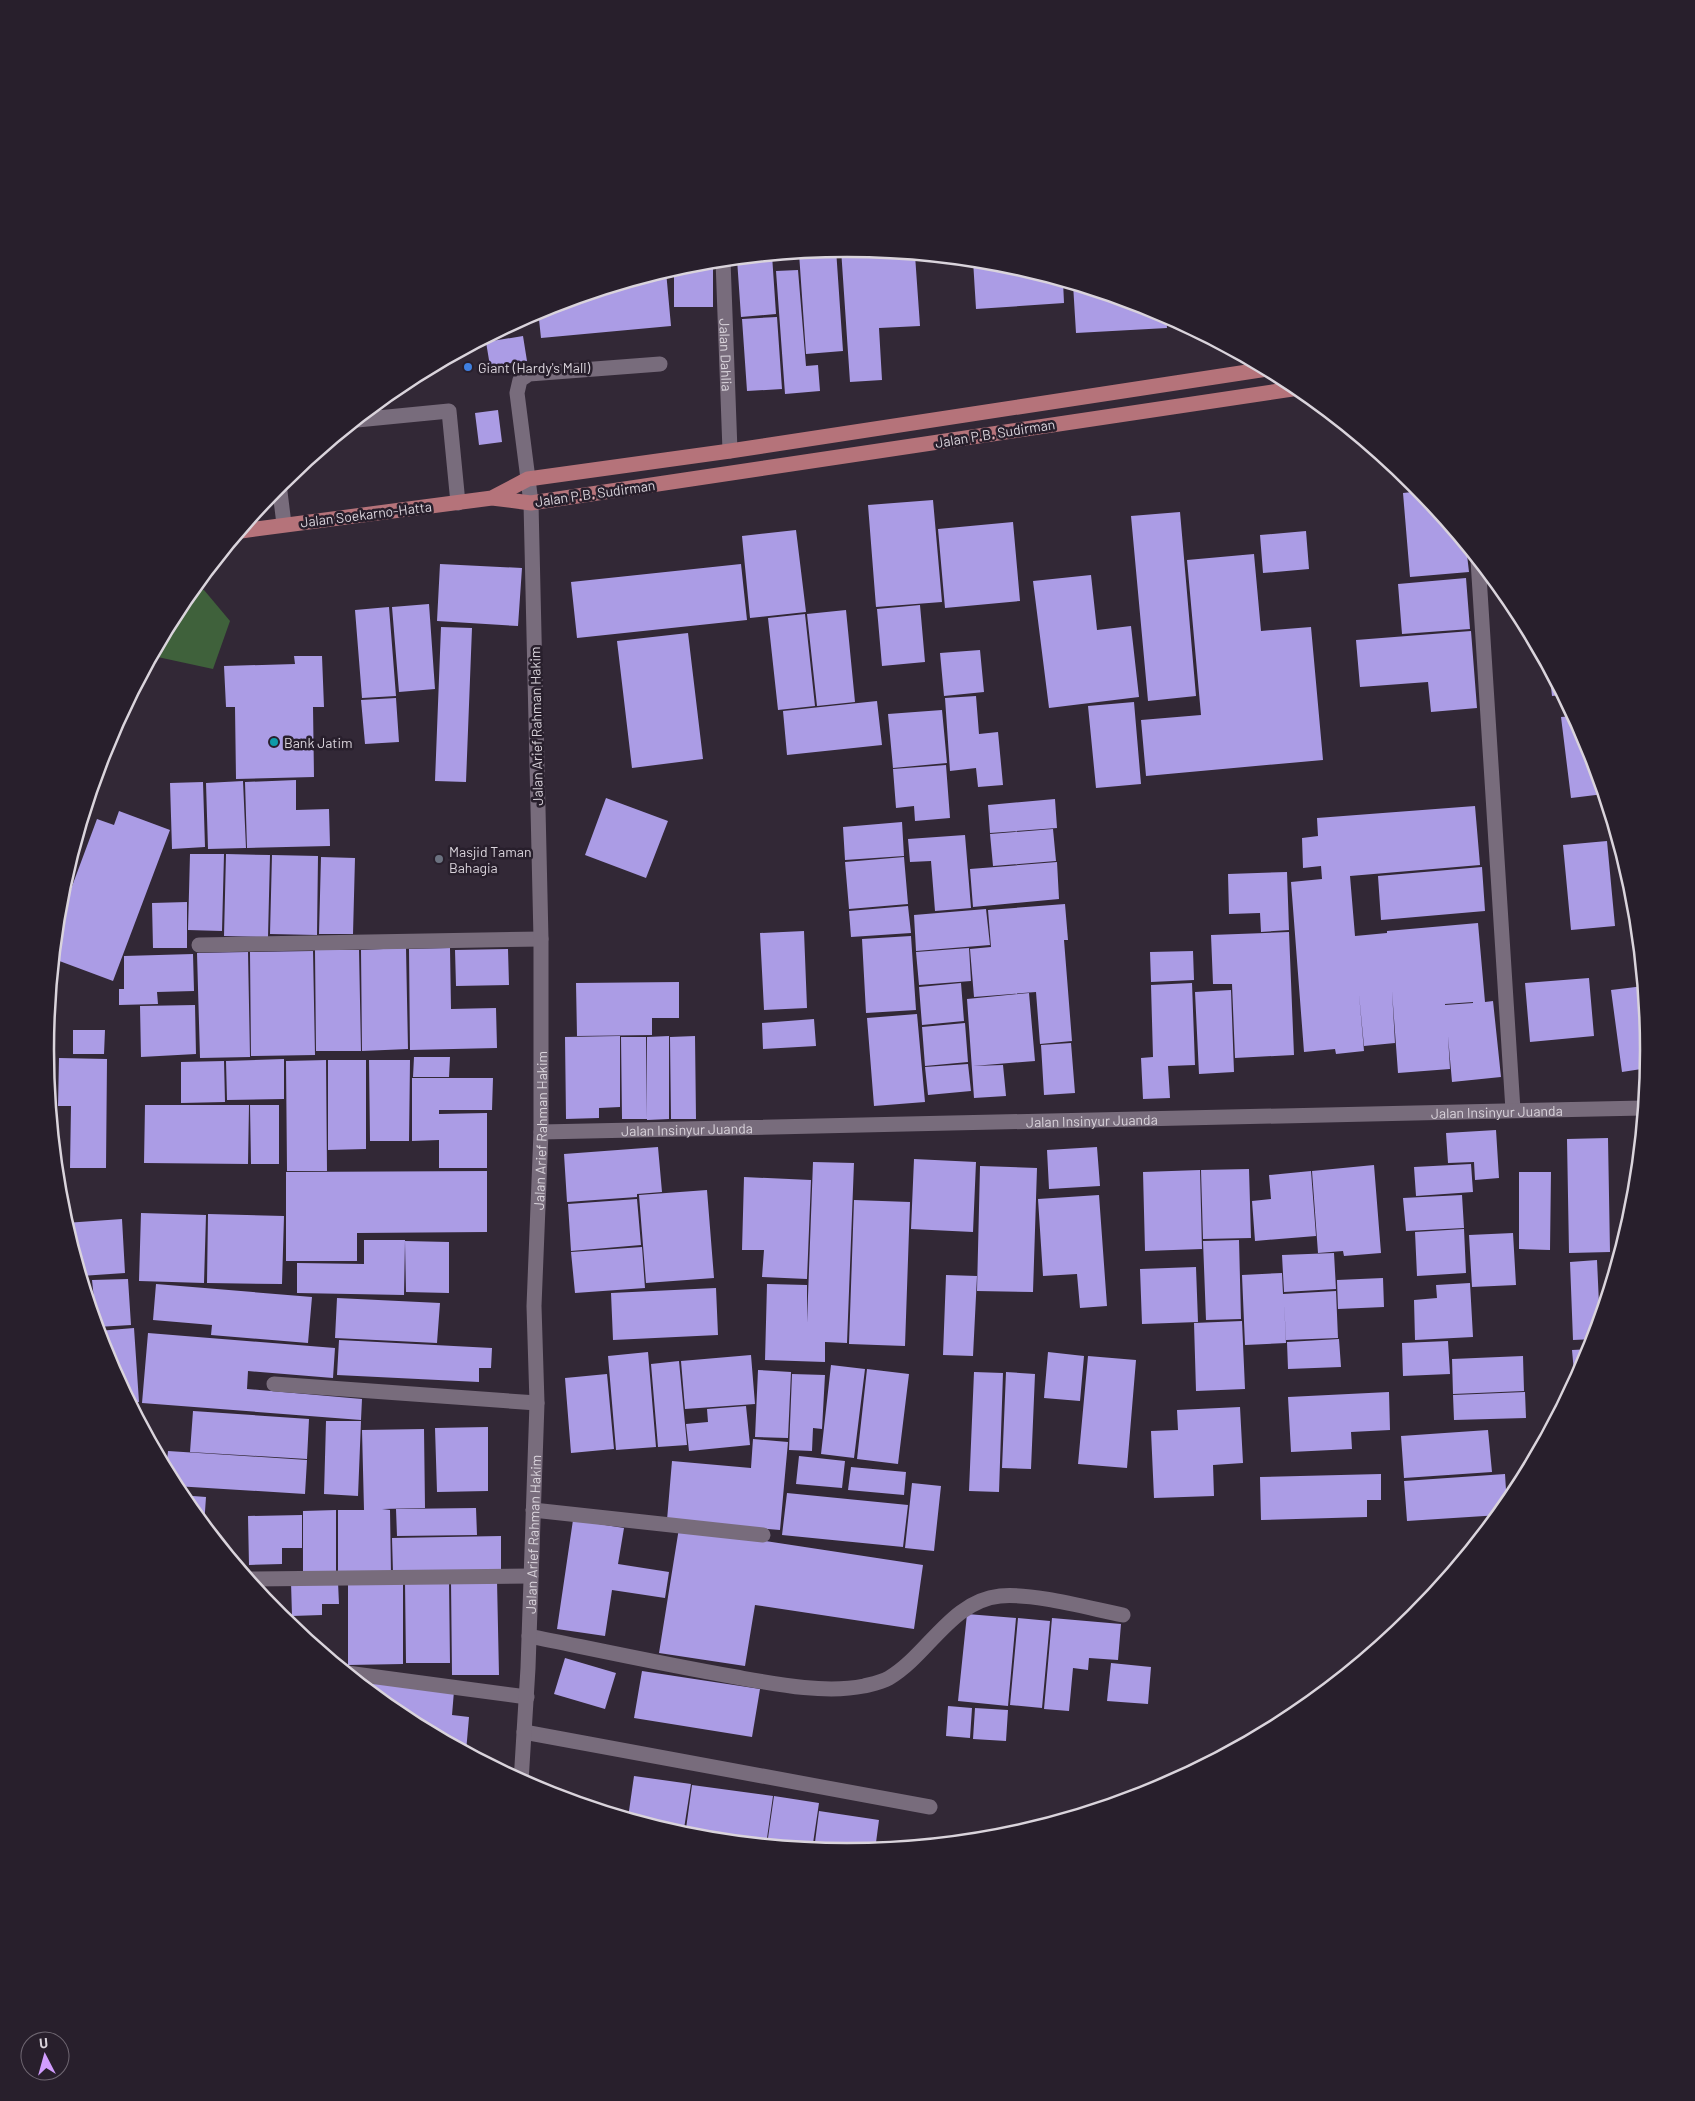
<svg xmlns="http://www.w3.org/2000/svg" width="1695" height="2101" font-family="Barlow,sans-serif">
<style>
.green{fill:#3f613b}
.building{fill:#ab9ce5;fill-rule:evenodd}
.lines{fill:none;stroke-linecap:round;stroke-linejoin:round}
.lane{stroke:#786c7c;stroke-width:15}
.street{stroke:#786c7c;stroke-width:15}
.primary{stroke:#b5737a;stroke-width:15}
.shop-dot{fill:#3f7fe0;stroke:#281f2c;stroke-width:2}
.culture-dot{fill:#0f9aa8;stroke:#281f2c;stroke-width:2}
.worship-dot{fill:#6b7280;stroke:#281f2c;stroke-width:2}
.labels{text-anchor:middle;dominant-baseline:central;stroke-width:5;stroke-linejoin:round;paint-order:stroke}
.street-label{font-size:14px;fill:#dad4dc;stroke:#281f2c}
.poi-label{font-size:14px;fill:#dad4dc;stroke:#281f2c;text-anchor:start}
.rim{fill:none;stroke:#dad4dc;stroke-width:2.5}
</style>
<rect width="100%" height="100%" fill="#322836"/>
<path class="green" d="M 204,590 L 230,621 L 213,669 L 153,656 L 180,604 L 191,591 Z"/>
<path class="building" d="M 848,248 L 915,255 L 920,326 L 879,328 L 882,380 L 850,382 L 841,249 Z
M 836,249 L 843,351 L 806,354 L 799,253 Z
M 772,255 L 776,314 L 741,317 L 737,259 Z
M 973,260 L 1004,263 L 1063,281 L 1064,303 L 976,309 Z
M 713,261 L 713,307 L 674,307 L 674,269 L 691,263 Z
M 798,270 L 806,366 L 818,365 L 820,391 L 785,394 L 776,271 Z
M 666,271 L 671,326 L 541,338 L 538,310 Z
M 1073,284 L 1155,309 L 1166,315 L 1167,328 L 1076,333 Z
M 777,317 L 782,389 L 747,391 L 742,319 Z
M 1170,317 L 1184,325 L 1171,326 Z
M 523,336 L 527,361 L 490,366 L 486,342 Z
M 498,410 L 502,442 L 479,445 L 475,413 Z
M 1422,491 L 1466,546 L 1469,572 L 1410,577 L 1403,493 Z
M 933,500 L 942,602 L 876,607 L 868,505 Z
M 1180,512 L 1196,696 L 1148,701 L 1131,516 Z
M 1013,522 L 1020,601 L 945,608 L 938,529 Z
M 796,530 L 806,612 L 750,618 L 742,536 Z
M 1306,531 L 1309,569 L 1263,573 L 1260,535 Z
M 1254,554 L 1261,631 L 1311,627 L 1323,760 L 1146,776 L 1141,720 L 1201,715 L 1187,560 Z
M 440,564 L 522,568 L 518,626 L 437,621 Z
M 741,564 L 747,620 L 577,638 L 571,582 Z
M 1091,575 L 1097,630 L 1131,626 L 1139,697 L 1049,708 L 1033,581 Z
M 1466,578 L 1470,629 L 1402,634 L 1398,584 Z
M 429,604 L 435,689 L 399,692 L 392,607 Z
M 920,605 L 925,662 L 882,666 L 877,609 Z
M 389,607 L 396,696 L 362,698 L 355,610 Z
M 846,610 L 855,702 L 817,706 L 807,614 Z
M 805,614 L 815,706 L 778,710 L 768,618 Z
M 441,627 L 472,628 L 466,782 L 435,781 Z
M 1471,631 L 1477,708 L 1431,712 L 1428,682 L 1360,687 L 1356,640 Z
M 688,633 L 703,759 L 632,768 L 617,641 Z
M 980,650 L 984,692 L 944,696 L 940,653 Z
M 294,656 L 322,656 L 324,707 L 313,707 L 314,777 L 236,779 L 235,707 L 226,707 L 224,666 L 295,664 Z
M 1549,669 L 1563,695 L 1552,696 Z
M 976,696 L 979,734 L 998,732 L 1003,785 L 978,787 L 976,768 L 950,771 L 945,698 Z
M 396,698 L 399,742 L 365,744 L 361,700 Z
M 877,701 L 882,745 L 787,755 L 783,711 Z
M 1134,702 L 1141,784 L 1096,788 L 1088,706 Z
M 942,710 L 947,763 L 893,768 L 888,714 Z
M 1574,716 L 1589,744 L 1604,794 L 1571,798 L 1561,717 Z
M 946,765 L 950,818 L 915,821 L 914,806 L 896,808 L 893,769 Z
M 296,780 L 296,810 L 329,809 L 330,846 L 247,848 L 245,782 Z
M 243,781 L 246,848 L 208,849 L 206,783 Z
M 203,782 L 205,847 L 172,849 L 170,783 Z
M 606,798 L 668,821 L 646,878 L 585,855 Z
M 1055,799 L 1057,828 L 990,833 L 988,805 Z
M 1475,806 L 1480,865 L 1350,876 L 1355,936 L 1387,933 L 1387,931 L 1478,923 L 1485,1002 L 1493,1001 L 1501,1077 L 1452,1082 L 1448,1036 L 1450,1069 L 1398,1073 L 1392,991 L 1395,1043 L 1364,1046 L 1359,994 L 1364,1051 L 1336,1054 L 1335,1049 L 1304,1052 L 1291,882 L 1322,879 L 1321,866 L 1303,868 L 1302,838 L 1318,836 L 1317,818 ZM 1473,1002 L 1473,1003 L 1445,1005 L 1445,1004 Z
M 119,811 L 170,830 L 113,981 L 54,959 L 58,924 L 97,819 L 114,825 Z
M 902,822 L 904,856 L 845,860 L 843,827 Z
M 1053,829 L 1056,861 L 993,866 L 990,834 Z
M 965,835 L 971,908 L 935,911 L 931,861 L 910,862 L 908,839 Z
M 1607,841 L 1615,926 L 1571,930 L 1563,845 Z
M 190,854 L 224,854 L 222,931 L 188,930 Z
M 226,854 L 270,855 L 268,937 L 224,936 Z
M 272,855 L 318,856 L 317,935 L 270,934 Z
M 321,857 L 355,858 L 353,934 L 319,934 Z
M 904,857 L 908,904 L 849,909 L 845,862 Z
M 1057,862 L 1059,899 L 973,907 L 970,869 Z
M 1482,867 L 1485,911 L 1381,920 L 1378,876 Z
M 1287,872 L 1289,930 L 1261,932 L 1260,913 L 1229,914 L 1228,874 Z
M 187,902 L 187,948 L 153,948 L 152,903 Z
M 1065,904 L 1068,940 L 1064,940 L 1072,1041 L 1040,1044 L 1036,992 L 974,997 L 970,949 L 991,947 L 988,910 Z
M 908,906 L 911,933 L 851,937 L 849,911 Z
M 986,909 L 990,945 L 916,951 L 914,915 Z
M 804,931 L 807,1008 L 764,1010 L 760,933 Z
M 1289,932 L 1294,1055 L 1235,1058 L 1232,984 L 1213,984 L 1211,935 Z
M 911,936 L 916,1010 L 866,1013 L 862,939 Z
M 406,948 L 408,1049 L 362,1051 L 361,950 Z
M 450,948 L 451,1009 L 496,1008 L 497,1048 L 410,1050 L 409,949 Z
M 969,948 L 971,981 L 919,985 L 916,952 Z
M 508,949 L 509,985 L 456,986 L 455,950 Z
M 315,950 L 359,950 L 361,1051 L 316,1051 Z
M 313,951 L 315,1055 L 251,1056 L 250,952 Z
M 1193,951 L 1194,980 L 1151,982 L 1150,952 Z
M 248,952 L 250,1057 L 200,1058 L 197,953 Z
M 193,954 L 194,991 L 157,992 L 158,1004 L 119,1005 L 119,989 L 124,989 L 124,956 Z
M 1589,978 L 1594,1036 L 1530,1042 L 1525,983 Z
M 679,982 L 679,1018 L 652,1018 L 652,1035 L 577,1036 L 576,983 Z
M 961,983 L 964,1021 L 922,1025 L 919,987 Z
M 1192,983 L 1195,1065 L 1168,1066 L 1170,1098 L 1143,1099 L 1141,1058 L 1153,1057 L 1151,985 Z
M 1644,986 L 1650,1051 L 1648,1068 L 1622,1072 L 1611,990 Z
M 1231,990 L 1234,1072 L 1199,1074 L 1195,992 Z
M 1029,993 L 1035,1061 L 973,1066 L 1003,1065 L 1006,1096 L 974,1098 L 967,999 Z
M 195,1005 L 196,1054 L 141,1057 L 140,1006 Z
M 917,1014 L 925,1102 L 874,1106 L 867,1018 Z
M 814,1019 L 816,1046 L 763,1049 L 762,1023 Z
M 965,1023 L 968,1062 L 925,1066 L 922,1027 Z
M 73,1030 L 105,1030 L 104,1054 L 73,1054 Z
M 620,1036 L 620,1107 L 599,1108 L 599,1118 L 566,1119 L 565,1037 Z
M 669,1036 L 669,1119 L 647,1120 L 647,1037 Z
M 695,1036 L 696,1119 L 671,1119 L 670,1037 Z
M 621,1037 L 646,1037 L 647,1119 L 622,1119 Z
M 1071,1043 L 1075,1093 L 1044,1095 L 1041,1045 Z
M 414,1057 L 450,1057 L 449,1077 L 413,1077 Z
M 59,1058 L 107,1059 L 106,1168 L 70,1168 L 71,1106 L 58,1106 Z
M 284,1059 L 284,1099 L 227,1100 L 226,1061 Z
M 326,1060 L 327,1171 L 287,1171 L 286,1061 Z
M 328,1060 L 366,1060 L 366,1149 L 328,1150 Z
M 369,1060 L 410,1060 L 409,1141 L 370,1141 Z
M 224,1061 L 225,1102 L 181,1103 L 181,1062 Z
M 968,1064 L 971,1091 L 928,1095 L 925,1067 Z
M 412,1078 L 493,1078 L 492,1110 L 439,1110 L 439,1114 L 487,1113 L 487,1168 L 439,1168 L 439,1140 L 412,1141 Z
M 145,1105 L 249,1105 L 248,1164 L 144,1163 Z
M 250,1105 L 279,1105 L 279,1164 L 251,1164 Z
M 1496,1130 L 1499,1178 L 1475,1180 L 1474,1162 L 1448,1163 L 1446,1133 Z
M 1608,1138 L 1610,1252 L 1569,1253 L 1567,1139 Z
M 658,1147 L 662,1192 L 637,1194 L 637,1197 L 567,1202 L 564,1154 Z
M 1097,1147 L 1100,1186 L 1049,1189 L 1047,1150 Z
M 914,1159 L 976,1162 L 973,1232 L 911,1229 Z
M 813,1162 L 854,1163 L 847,1343 L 825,1342 L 825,1362 L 765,1360 L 767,1284 L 807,1285 L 807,1323 Z
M 1471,1164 L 1473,1192 L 1416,1196 L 1414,1167 Z
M 1374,1165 L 1381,1253 L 1344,1256 L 1343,1251 L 1318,1253 L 1312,1171 Z
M 980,1166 L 1037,1168 L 1033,1292 L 977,1291 Z
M 1249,1169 L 1251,1238 L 1203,1239 L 1201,1170 Z
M 1200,1170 L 1202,1249 L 1145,1251 L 1143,1172 Z
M 487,1171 L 487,1232 L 357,1233 L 357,1261 L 286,1261 L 286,1172 Z
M 1311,1171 L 1316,1236 L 1255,1241 L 1252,1201 L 1271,1199 L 1269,1175 Z
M 1519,1172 L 1551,1172 L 1550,1250 L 1519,1249 Z
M 744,1177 L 811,1180 L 807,1279 L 762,1277 L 764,1250 L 742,1250 Z
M 1629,1182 L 1637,1182 L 1635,1207 L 1629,1225 Z
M 707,1190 L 714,1278 L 646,1283 L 639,1195 Z
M 1099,1195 L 1107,1306 L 1080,1308 L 1077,1274 L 1043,1276 L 1038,1199 Z
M 1462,1195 L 1464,1228 L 1406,1231 L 1403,1198 Z
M 637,1199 L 641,1245 L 571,1251 L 568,1204 Z
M 854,1200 L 910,1202 L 905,1346 L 849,1344 Z
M 141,1213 L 206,1215 L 204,1283 L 139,1281 Z
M 208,1214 L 284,1216 L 282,1284 L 207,1283 Z
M 122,1219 L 125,1273 L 81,1276 L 65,1223 Z
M 1464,1229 L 1466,1273 L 1417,1276 L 1415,1232 Z
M 1513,1233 L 1516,1285 L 1472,1287 L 1469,1235 Z
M 364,1240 L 405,1240 L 404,1295 L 297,1293 L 297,1263 L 364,1264 Z
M 1239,1240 L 1241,1319 L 1206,1320 L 1203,1241 Z
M 405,1241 L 449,1242 L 449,1293 L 406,1292 Z
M 642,1247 L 645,1288 L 575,1293 L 571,1252 Z
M 1334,1253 L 1336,1289 L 1284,1292 L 1282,1255 Z
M 1597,1260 L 1599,1304 L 1605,1304 L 1595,1339 L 1573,1340 L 1570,1262 Z
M 1196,1267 L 1198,1322 L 1142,1324 L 1140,1269 Z
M 1282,1273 L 1283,1294 L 1336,1291 L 1338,1338 L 1286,1340 L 1284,1301 L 1286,1343 L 1245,1345 L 1242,1275 Z
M 946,1275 L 977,1276 L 973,1356 L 943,1355 Z
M 1383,1278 L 1384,1307 L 1338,1309 L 1337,1280 Z
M 128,1279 L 131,1325 L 97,1327 L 92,1280 Z
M 1470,1283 L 1473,1337 L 1415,1340 L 1414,1300 L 1437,1298 L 1436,1285 Z
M 156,1284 L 312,1297 L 308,1343 L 211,1335 L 212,1325 L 153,1320 Z
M 716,1288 L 718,1335 L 613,1340 L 611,1293 Z
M 337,1298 L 440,1303 L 437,1343 L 335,1338 Z
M 1242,1321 L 1245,1389 L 1196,1391 L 1194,1323 Z
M 134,1328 L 139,1402 L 130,1403 L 106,1357 L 98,1331 Z
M 148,1333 L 335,1348 L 333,1378 L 248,1371 L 247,1389 L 362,1399 L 361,1420 L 142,1403 Z
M 1339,1339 L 1341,1367 L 1288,1369 L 1287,1342 Z
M 339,1340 L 492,1348 L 491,1368 L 479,1368 L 479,1382 L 337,1375 Z
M 1448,1341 L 1450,1374 L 1403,1376 L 1402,1343 Z
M 1592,1349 L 1589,1358 L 1575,1383 L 1572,1350 Z
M 648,1352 L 656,1447 L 616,1450 L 608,1356 Z
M 1048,1352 L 1084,1356 L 1080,1401 L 1044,1398 Z
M 751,1355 L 755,1404 L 685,1409 L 681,1361 Z
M 1088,1356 L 1136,1360 L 1127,1468 L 1078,1464 Z
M 1523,1356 L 1524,1391 L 1453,1394 L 1452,1359 Z
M 679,1361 L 687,1445 L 658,1447 L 651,1364 Z
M 831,1365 L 865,1369 L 854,1458 L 821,1454 Z
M 867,1369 L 909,1374 L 898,1464 L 857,1459 Z
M 758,1370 L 791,1372 L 788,1438 L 755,1437 Z
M 974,1372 L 1003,1373 L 999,1492 L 969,1491 Z
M 1006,1372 L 1035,1374 L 1031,1469 L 1002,1468 Z
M 607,1374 L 614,1449 L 571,1453 L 565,1378 Z
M 792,1374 L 825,1375 L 822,1429 L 813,1428 L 812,1451 L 789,1450 Z
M 1389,1392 L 1390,1430 L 1351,1432 L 1352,1449 L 1291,1452 L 1288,1397 Z
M 1525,1392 L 1526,1418 L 1454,1420 L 1453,1395 Z
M 746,1406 L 750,1445 L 689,1451 L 686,1424 L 708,1422 L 707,1409 Z
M 1240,1407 L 1243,1463 L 1213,1465 L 1214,1496 L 1154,1498 L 1151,1431 L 1178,1430 L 1177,1410 Z
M 193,1411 L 309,1419 L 307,1459 L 190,1452 Z
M 326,1421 L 361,1421 L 358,1496 L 324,1494 Z
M 488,1427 L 488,1491 L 437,1492 L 435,1428 Z
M 424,1429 L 425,1508 L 382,1509 L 390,1510 L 391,1574 L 338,1575 L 338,1510 L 364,1510 L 362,1430 Z
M 1488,1430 L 1492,1472 L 1404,1478 L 1401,1436 Z
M 753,1439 L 788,1442 L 780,1530 L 667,1520 L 672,1461 L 751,1468 Z
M 168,1451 L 307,1460 L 305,1494 L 175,1486 L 166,1470 Z
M 799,1456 L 845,1461 L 842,1488 L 796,1484 Z
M 851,1467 L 906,1472 L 904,1495 L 848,1490 Z
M 1381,1474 L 1381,1500 L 1367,1500 L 1367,1517 L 1261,1520 L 1260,1477 Z
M 1505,1474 L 1507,1506 L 1500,1515 L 1407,1521 L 1404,1481 Z
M 912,1483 L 941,1486 L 934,1551 L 905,1548 Z
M 787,1493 L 908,1505 L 903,1547 L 782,1535 Z
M 180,1495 L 206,1497 L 204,1526 L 180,1496 Z
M 476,1508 L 477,1535 L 397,1536 L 396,1509 Z
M 336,1510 L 336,1574 L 303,1574 L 303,1511 Z
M 302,1515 L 302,1548 L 282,1548 L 282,1564 L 249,1565 L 248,1516 Z
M 573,1520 L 624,1528 L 618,1564 L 669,1572 L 665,1598 L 612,1590 L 605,1636 L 557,1629 Z
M 679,1528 L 923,1565 L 914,1629 L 755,1605 L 745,1666 L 659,1653 Z
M 501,1536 L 501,1572 L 393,1573 L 392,1538 Z
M 449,1580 L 450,1663 L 406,1663 L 405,1581 Z
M 497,1580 L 499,1675 L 452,1675 L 451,1581 Z
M 403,1581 L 403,1664 L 348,1665 L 348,1582 Z
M 291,1582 L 338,1582 L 339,1604 L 322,1604 L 322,1615 L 292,1616 Z
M 967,1614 L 1016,1618 L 1008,1706 L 958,1701 Z
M 279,1616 L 288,1617 L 288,1624 L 280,1618 Z
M 1018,1618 L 1050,1621 L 1042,1708 L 1010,1705 Z
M 1052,1618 L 1121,1624 L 1118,1660 L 1089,1658 L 1088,1670 L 1073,1668 L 1069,1711 L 1044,1709 Z
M 565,1658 L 616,1673 L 605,1709 L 554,1694 Z
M 1111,1663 L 1151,1667 L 1148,1704 L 1107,1701 Z
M 642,1671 L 760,1689 L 752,1737 L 634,1718 Z
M 358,1682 L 454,1691 L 452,1715 L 469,1717 L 466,1752 L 401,1718 Z
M 948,1706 L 972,1708 L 970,1738 L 946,1736 Z
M 975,1708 L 1008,1710 L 1006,1741 L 973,1739 Z
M 634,1776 L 691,1784 L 683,1835 L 628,1818 Z
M 692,1785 L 773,1796 L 766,1845 L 685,1836 Z
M 774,1796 L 819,1803 L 812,1850 L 767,1845 Z
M 819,1811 L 879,1820 L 875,1850 L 847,1853 L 814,1850 Z"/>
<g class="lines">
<path class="lane" d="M 357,420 L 449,411 L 458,503
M 528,479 L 517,393 L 520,380 L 529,374 L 660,364
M 279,484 L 284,524"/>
<g class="street">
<path id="s1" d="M 723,260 L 730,451"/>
<path d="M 1478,560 L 1513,1110"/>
<path d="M 199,945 L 541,939"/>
<path id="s2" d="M 541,1132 L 1644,1108"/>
<path d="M 274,1384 L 537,1403"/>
<path d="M 533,1510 L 763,1535"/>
<path d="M 248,1579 L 531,1576"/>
<path d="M 529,1636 C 598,1650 667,1665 736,1677 C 775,1684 825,1694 864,1686 C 872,1684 882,1682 889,1678 C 928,1655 951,1601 1000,1596 C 1034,1593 1088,1608 1123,1615"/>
<path d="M 347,1673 L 527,1697"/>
<path d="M 524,1732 L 930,1807"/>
<path id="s3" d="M 521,1782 L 528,1668 L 537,1403 L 534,1306 L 541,1132 L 541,939 L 531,503 L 528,479"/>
</g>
<path class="primary" d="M 492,498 L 528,479 L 730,451 L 1267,369
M 241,531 L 492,498 L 531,503 L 1299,388"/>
</g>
<circle class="shop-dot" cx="468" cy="367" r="5"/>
<circle class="culture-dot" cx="274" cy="742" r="5"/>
<circle class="worship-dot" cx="439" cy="859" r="5"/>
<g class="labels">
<g class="street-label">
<text stroke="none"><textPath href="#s1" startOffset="95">Jalan Dahlia</textPath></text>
<text transform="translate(995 433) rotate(-9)">Jalan P.B. Sudirman</text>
<text transform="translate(595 493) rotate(-8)">Jalan P.B. Sudirman</text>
<text transform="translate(366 514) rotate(-7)">Jalan Soekarno-Hatta</text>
<text transform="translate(536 726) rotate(-91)">Jalan Arief Rahman Hakim</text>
<text stroke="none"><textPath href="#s2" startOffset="956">Jalan Insinyur Juanda</textPath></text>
<text stroke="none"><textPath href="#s2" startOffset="551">Jalan Insinyur Juanda</textPath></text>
<text stroke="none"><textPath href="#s2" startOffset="146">Jalan Insinyur Juanda</textPath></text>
<text stroke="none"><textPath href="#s3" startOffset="652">Jalan Arief Rahman Hakim</textPath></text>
<text stroke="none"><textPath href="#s3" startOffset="248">Jalan Arief Rahman Hakim</textPath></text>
</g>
<g class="poi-label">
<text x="478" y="367">Giant (Hardy's Mall)</text>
<text x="284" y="742">Bank Jatim</text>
<text x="449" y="851">Masjid Taman<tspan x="449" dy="16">Bahagia</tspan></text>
</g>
</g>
<path d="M0 0H1695V2101H0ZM54 1050a793 793 0 1 1 1586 0a793 793 0 1 1-1586 0Z" fill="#281f2c" fill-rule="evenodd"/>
<path class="rim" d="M54 1050a793 793 0 1 1 1586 0a793 793 0 1 1-1586 0Z"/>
<g transform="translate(45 2056) rotate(354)"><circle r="24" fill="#281f2c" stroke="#6f6772"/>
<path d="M0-4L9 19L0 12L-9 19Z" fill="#d19dfe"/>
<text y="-8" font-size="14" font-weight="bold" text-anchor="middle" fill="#dad4dc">U</text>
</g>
</svg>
